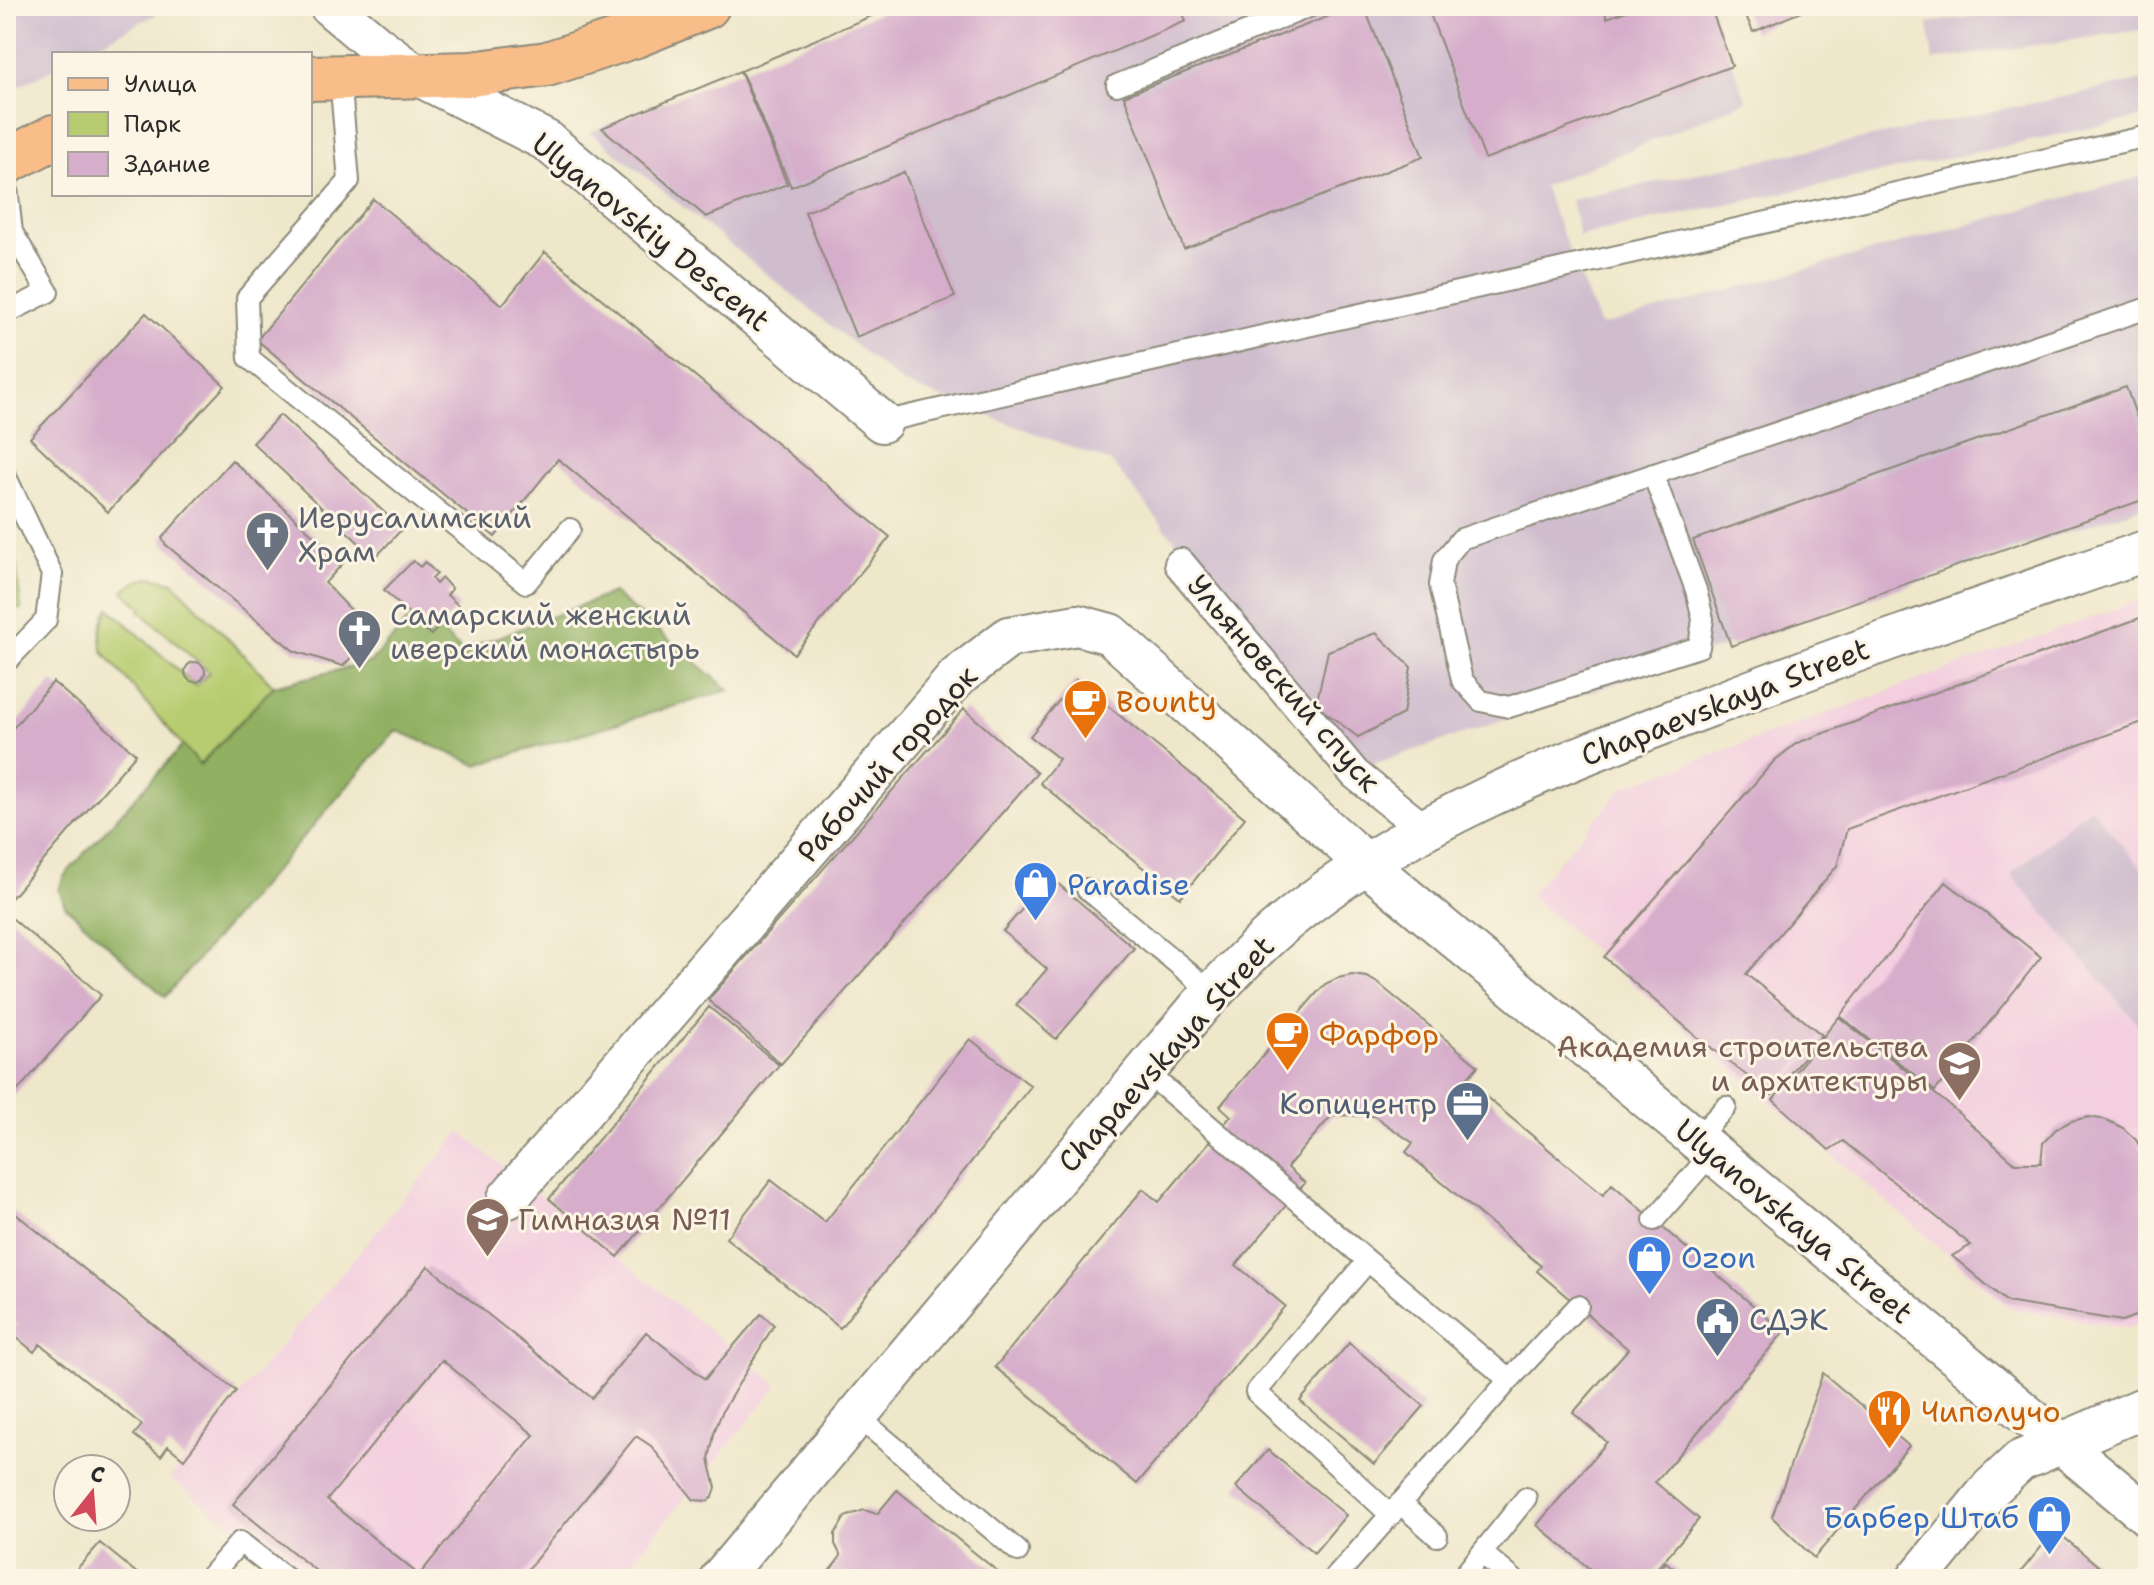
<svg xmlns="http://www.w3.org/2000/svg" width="2154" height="1585" font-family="'Shantell Sans',sans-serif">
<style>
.built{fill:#f3cfdf}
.industrial{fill:#cfbdce}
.green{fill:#b7cc70;stroke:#717c4e;stroke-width:2}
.forest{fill:#91b062;stroke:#5e6e46;stroke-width:2}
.building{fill:#d6adcb;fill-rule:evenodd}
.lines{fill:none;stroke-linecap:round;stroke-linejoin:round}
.service-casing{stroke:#8c897a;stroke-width:24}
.pedestrian-casing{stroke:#8c897a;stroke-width:34}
.minor-casing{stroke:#8c897a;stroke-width:44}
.primary-casing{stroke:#8c897a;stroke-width:48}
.service{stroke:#fff;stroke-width:20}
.pedestrian{stroke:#fff;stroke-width:30}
.minor{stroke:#fff;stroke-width:40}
.primary{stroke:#f8bd89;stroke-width:44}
.labels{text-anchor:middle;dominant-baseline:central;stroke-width:6;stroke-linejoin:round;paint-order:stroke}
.street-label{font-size:30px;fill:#2b2b2b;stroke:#fcf5e5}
.worship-label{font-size:30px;fill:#5b616d;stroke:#fcf5e5;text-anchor:start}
.food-label{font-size:30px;fill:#c56008;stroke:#fcf5e5;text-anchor:start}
.shop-label{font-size:30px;fill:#366cbe;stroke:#fcf5e5;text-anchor:start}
.education-label{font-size:30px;fill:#785e54;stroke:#fcf5e5;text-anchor:end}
.service-label{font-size:30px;fill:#4e5e75;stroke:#fcf5e5;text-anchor:end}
</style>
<rect width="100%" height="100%" fill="#fcf5e5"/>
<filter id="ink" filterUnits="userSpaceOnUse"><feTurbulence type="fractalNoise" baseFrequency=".0125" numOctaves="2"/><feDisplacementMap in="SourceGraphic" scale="16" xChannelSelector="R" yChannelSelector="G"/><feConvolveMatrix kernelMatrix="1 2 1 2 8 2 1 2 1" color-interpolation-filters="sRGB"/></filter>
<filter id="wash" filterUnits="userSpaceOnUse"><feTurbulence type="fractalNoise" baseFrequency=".006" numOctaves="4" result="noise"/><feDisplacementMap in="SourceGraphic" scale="32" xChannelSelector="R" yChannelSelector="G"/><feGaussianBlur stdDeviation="1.8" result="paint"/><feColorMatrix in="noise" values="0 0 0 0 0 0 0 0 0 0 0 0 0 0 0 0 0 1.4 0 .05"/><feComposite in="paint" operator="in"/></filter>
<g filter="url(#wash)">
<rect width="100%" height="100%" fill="#eee7ca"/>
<path class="built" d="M 2148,597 L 2148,1319 L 2127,1328 L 2010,1308 L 1529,895 L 1624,787 Z
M 460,1132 L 778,1385 L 618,1579 L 301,1579 L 170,1478 Z"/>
<path class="industrial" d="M 6,6 L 172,6 L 80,54 L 54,54 L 54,68 L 6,93 Z
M 903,6 L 1710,6 L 1747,101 L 1543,186 L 1600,326 L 2148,175 L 2148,505 L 1361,768 L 1111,462 L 902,383 L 590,132 Z
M 2046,6 L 2148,6 L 2148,29 L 1933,60 L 1928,23 Z
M 2148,79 L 2148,116 L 1579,236 L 1571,200 Z
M 2090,807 L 2148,876 L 2148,1036 L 2011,874 Z"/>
<path class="green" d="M 6,479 L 7,481 L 21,609 L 6,608 Z
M 152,577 L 173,582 L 274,686 L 199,765 L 103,652 C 99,636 101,622 109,608 L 196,686 L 209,672 L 140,611 L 142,608 L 123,591 L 138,581 Z"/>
<path class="forest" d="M 613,593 L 729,690 L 477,765 L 396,730 L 165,997 L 65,906 L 59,890 L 64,876 L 183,745 L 200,765 L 274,686 L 371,662 L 418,610 L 462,651 Z"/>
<g id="blocks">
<path class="building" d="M 895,6 L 1180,6 L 1186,21 L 791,187 L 741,71 Z
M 1355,6 L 1364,6 L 1423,157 L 1184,249 L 1124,96 Z
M 1427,6 L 1602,6 L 1607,18 L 1640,6 L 1710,6 L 1732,66 L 1485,159 Z
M 1742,6 L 1815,6 L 1753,32 Z
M 740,71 L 787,184 L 706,217 L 602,128 Z
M 904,172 L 955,297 L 856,337 L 805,212 Z
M 373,199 L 502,305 L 545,252 L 890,537 L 794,654 L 558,459 L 495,537 L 257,340 Z
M 146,313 L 225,386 L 108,512 L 30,438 Z
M 2126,387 L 2148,449 L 2148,498 L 1731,646 L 1693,540 Z
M 280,415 L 402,529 L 375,558 L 253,443 Z
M 232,460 L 343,563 L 325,583 L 374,634 L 343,666 L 294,651 L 165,544 L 162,538 Z
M 413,561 L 420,567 L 425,562 L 437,574 L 432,579 L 436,584 L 442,578 L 452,589 L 447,595 L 459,606 L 431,635 L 384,590 Z
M 2148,615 L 2148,720 L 1847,829 L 1837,866 L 1746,974 L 1822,1035 L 1772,1095 L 1696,1036 L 1604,957 L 1774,761 L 1797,743 Z
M 1376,633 L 1411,667 L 1403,714 L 1358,737 L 1316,705 L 1328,651 Z
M185 672a10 10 0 1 1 20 0a10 10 0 1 1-20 0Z
M 1076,680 L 1245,818 L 1180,898 L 1040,783 L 1059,759 L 1030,736 Z
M 53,682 L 136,754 L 6,904 L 6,736 Z
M 964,709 L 1037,773 L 781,1064 L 708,1000 Z
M 1050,877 L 1134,948 L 1056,1039 L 1016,1005 L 1047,969 L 1003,931 Z
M 1946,882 L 2041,957 L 1935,1091 L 1840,1016 Z
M 6,913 L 101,995 L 6,1104 Z
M 1352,975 L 1367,977 L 1379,984 L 1478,1066 L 1466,1080 L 1603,1195 L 1612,1184 L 1784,1332 L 1655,1482 L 1699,1519 L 1648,1579 L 1602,1579 L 1537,1525 L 1607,1442 L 1573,1413 L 1628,1349 L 1537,1271 L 1541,1266 L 1406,1152 L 1413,1143 L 1374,1116 L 1332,1115 L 1287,1167 L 1305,1183 L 1236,1265 L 1285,1306 L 1137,1484 L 995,1367 L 1143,1189 L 1159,1202 L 1231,1116 L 1220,1106 L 1315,995 L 1325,984 L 1338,978 Z
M 709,1007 L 779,1065 L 618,1257 L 549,1199 Z
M 1839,1017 L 1949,1105 L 2015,1163 L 2041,1163 L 2043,1143 L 2056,1129 L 2071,1121 L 2089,1117 L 2107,1120 L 2123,1128 L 2136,1140 L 2145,1156 L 2141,1179 L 2148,1181 L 2148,1311 L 2122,1321 L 2007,1302 L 1952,1256 L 1971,1245 L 1843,1141 L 1829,1150 L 1773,1100 Z
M 970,1039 L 1031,1086 L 840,1328 L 726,1238 L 771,1180 L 825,1222 Z
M 6,1206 L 236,1391 L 184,1459 L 168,1446 L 161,1456 L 134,1435 L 142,1425 L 40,1344 L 34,1352 L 11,1333 L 17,1326 L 6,1317 Z
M 428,1266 L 592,1398 L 646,1332 L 705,1379 L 761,1314 L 774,1325 L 723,1410 L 715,1430 L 709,1459 L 716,1488 L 713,1497 L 708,1501 L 694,1500 L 651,1446 L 636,1436 L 520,1579 L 326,1579 L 233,1504 ZM 442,1360 L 534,1435 L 419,1575 L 327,1500 Z
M 1349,1343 L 1424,1406 L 1374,1464 L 1300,1401 Z
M 1823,1373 L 1909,1446 L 1814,1558 L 1772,1517 Z
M 1268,1450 L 1346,1515 L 1314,1553 L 1236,1487 Z
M 897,1490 L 1007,1579 L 823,1579 L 841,1556 L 835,1544 L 835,1534 L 845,1517 L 864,1510 L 877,1514 Z
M 2055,1530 L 2114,1579 L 2015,1579 Z
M 100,1543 L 144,1579 L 68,1579 Z
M 1666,1562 L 1687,1579 L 1651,1579 Z"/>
</g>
</g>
<g filter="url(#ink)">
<use href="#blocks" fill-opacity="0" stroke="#8c897a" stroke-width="2"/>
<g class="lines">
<defs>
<path id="service" d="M 340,77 L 349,181 L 247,298 L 249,358 L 526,583 L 570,529
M 1117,85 L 1311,6
M 6,178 L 12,232 L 48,292 L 6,313
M 882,422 L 2148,136
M 1653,474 L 1696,590 L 1703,619 L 1699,647 L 1509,707 L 1481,701 L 1462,680 L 1440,585 L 1444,560 L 1461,539 L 2148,308
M 6,477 L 52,574 L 46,620 L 6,662
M 1087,889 L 1213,993
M 1145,1071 L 1368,1261
M 1696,1139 L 1726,1107
M 1654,1220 L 1712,1153
M 857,1416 L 1018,1551
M 1400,1503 L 1437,1536
M 1391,1515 L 1256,1392 L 1368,1261 L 1509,1380
M 1483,1554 L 1513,1579
M 208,1579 L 240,1542 L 287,1579
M 1334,1579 L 1509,1380 L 1578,1306
M 1461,1579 L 1526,1498"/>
<path id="pedestrian" d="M 1180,564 L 1355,774 L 1425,830"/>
<path id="minor" d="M 330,6 L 375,44 L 415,74 L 547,141 L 882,422
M 508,1198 L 957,677 L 1009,637 L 1077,625 L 1110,634 L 1366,864 L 2148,1516
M 720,1579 L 1200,1006 C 1226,979 1253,949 1282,925 C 1407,820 1565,761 1716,704 C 1858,649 2004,600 2148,550
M 1917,1579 L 1991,1488 L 2020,1461 L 2148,1406"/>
<path id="primary" d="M 310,78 L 471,74 L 547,64 L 636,35 L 707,6
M 6,162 L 54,137"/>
</defs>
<use href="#service" class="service-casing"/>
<use href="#pedestrian" class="pedestrian-casing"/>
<use href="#minor" class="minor-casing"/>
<use href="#primary" class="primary-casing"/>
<use href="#service" class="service"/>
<use href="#pedestrian" class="pedestrian"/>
<use href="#minor" class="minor"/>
<use href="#primary" class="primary"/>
</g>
</g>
<defs>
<symbol id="church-pin" viewBox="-11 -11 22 30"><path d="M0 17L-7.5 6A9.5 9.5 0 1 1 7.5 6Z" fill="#6b7280" stroke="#fcf5e5"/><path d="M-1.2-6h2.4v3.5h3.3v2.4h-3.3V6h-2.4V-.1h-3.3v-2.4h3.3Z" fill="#fff"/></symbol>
<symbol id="cafe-pin" viewBox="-11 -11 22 30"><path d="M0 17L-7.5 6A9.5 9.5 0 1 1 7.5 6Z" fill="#e8710a" stroke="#fcf5e5"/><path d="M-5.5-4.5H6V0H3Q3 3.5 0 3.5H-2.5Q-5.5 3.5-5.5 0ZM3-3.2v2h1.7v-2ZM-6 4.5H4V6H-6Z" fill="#fff"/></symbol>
<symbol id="shop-pin" viewBox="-11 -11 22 30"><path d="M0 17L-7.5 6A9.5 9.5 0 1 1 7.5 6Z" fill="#3f7fe0" stroke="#fcf5e5"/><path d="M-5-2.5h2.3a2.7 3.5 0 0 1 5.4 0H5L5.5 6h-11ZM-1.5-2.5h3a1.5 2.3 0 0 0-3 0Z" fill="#fff"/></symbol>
<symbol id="university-pin" viewBox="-11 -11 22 30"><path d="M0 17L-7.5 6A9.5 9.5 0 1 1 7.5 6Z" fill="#8d6e63" stroke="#fcf5e5"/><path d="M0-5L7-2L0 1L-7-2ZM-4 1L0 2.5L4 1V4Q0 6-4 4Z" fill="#fff"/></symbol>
<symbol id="office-pin" viewBox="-11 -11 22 30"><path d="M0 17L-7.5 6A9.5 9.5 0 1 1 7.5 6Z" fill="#5c6f8a" stroke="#fcf5e5"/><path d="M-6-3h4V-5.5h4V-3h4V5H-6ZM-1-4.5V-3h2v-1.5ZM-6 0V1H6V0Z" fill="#fff"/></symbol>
<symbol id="school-pin" viewBox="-11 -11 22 30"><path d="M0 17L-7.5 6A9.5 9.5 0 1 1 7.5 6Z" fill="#8d6e63" stroke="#fcf5e5"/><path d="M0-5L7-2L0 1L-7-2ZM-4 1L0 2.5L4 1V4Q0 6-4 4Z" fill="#fff"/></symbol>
<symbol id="civic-pin" viewBox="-11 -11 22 30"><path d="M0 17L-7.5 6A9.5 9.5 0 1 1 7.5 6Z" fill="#5c6f8a" stroke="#fcf5e5"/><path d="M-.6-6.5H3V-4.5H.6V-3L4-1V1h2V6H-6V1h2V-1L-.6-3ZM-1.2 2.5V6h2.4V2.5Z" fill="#fff"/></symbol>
<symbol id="restaurant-pin" viewBox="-11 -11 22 30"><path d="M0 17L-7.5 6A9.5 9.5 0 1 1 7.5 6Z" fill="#e8710a" stroke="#fcf5e5"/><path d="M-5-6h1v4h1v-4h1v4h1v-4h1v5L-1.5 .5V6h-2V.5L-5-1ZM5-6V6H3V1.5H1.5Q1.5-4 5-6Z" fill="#fff"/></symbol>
</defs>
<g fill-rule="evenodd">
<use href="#church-pin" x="242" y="508" width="51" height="69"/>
<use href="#church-pin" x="334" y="606" width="51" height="69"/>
<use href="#cafe-pin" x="1060" y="676" width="51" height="69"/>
<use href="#shop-pin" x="1010" y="858" width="51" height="69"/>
<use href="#cafe-pin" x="1262" y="1008" width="51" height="69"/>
<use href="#university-pin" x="1934" y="1038" width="51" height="69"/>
<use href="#office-pin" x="1442" y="1078" width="51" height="69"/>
<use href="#school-pin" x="462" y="1194" width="51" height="69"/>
<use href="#shop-pin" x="1624" y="1232" width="51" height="69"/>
<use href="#civic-pin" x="1692" y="1294" width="51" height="69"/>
<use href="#restaurant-pin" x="1864" y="1386" width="51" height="69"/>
<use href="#shop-pin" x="2024" y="1492" width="51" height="69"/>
</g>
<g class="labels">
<g class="street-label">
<text transform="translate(651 232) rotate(39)">Ulyanovskiy Descent</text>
<text transform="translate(1284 683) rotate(49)">Ульяновский спуск</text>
<text transform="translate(1725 702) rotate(-21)">Chapaevskaya Street</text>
<text transform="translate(887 764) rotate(-48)">Рабочий городок</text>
<text transform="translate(1166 1054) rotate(-48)">Chapaevskaya Street</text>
<text transform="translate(1794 1221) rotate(40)">Ulyanovskaya Street</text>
</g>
<g class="worship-label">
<text x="298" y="517">Иерусалимский<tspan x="298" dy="34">Храм</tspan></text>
<text x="390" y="614">Самарский женский<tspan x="390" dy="34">иверский монастырь</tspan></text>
</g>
<g class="food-label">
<text x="1116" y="701">Bounty</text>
<text x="1319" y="1034">Фарфор</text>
<text x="1921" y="1411">Чиполучо</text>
</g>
<g class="shop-label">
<text x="1067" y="884">Paradise</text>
<text x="1681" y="1257">Ozon</text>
<text x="2019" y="1517" text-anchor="end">Барбер Штаб</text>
</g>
<g class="education-label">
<text x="1928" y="1046">Академия строительства<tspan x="1928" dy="34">и архитектуры</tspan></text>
<text x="518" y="1219" text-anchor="start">Гимназия №11</text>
</g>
<g class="service-label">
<text x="1437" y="1103">Копицентр</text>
<text x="1749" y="1319" text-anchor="start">СДЭК</text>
</g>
</g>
<rect width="2154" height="1585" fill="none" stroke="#fcf5e5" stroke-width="32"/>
<rect x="52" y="52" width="260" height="144" fill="#fcf5e5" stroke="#a8a49b" stroke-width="2"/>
<rect x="68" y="78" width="40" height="12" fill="#f8bd89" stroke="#a8a49b" stroke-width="2"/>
<text x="124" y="92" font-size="24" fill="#2b2b2b">Улица</text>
<rect x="68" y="112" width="40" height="24" fill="#b7cc70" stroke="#a8a49b" stroke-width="2"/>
<text x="124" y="132" font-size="24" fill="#2b2b2b">Парк</text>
<rect x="68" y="152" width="40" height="24" fill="#d6adcb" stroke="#a8a49b" stroke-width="2"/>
<text x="124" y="172" font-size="24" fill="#2b2b2b">Здание</text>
<g transform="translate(92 1493) rotate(17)"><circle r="38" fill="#fcf5e5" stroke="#a8a49b" stroke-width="2"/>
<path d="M0-6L14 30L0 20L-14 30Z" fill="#d1495b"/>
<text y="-12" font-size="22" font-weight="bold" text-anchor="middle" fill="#2b2b2b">С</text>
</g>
</svg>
